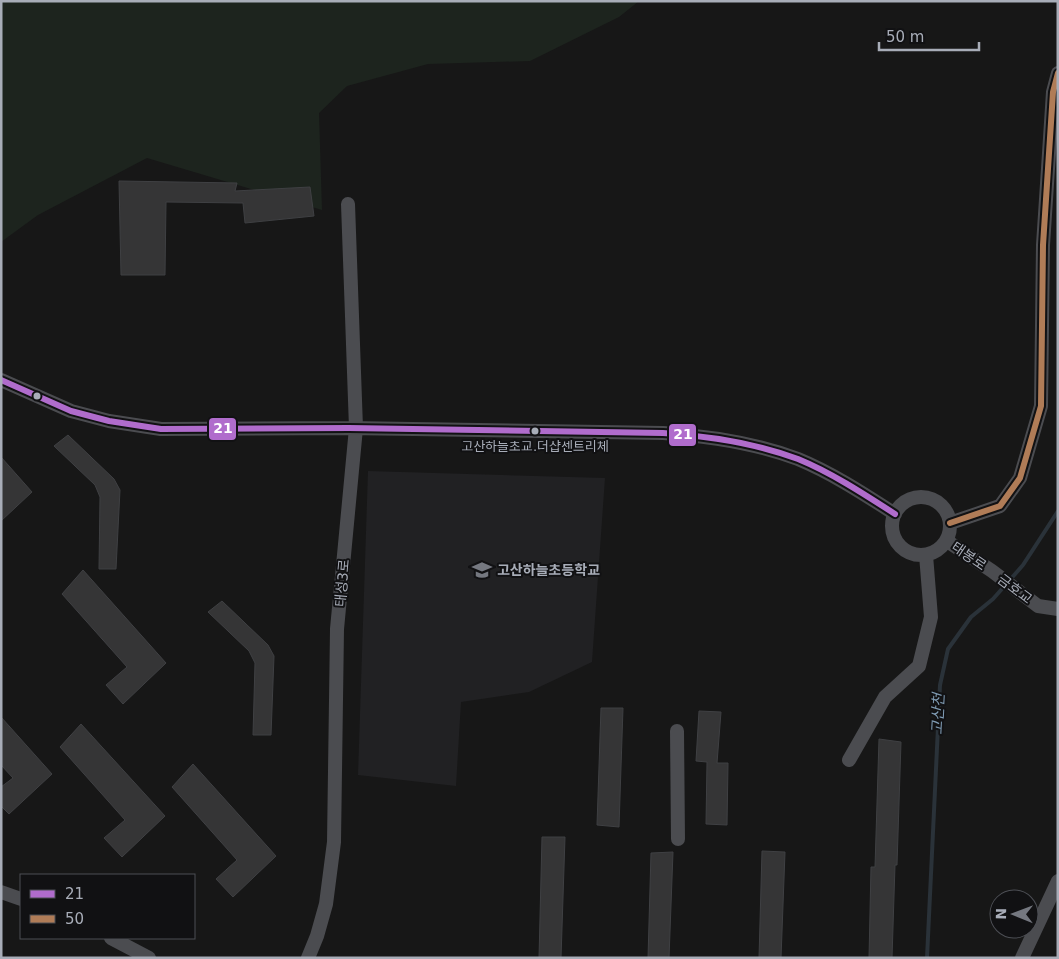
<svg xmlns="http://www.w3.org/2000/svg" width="1059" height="959" font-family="'DejaVu Sans','Noto Sans KR',sans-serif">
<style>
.built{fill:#212123}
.green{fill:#1d241e}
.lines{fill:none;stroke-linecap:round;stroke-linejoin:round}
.stream{stroke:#2a3239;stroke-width:4}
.building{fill:#353536;stroke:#3f4043}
.minor{stroke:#4b4c50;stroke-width:14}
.bus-1-casing{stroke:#111113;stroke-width:10}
.bus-2-casing{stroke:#111113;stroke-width:10}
.bus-1{stroke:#b06ccc;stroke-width:6}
.bus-2{stroke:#b07c57;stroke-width:6}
.bus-dot{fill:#a8adb8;stroke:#111113;stroke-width:2}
.labels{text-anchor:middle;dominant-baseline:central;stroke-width:4;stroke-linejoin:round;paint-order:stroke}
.bus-label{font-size:13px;fill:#a8adb8;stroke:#111113}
.street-label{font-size:14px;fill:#a8adb8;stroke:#111113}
.poi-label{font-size:14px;font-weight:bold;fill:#a8adb8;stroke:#111113;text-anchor:start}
.water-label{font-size:15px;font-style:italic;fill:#7f9bb3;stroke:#111113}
.line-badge{stroke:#111113;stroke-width:2}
.badge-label{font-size:14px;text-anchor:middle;font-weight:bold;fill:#fff}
</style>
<rect width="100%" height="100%" fill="#171717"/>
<path class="built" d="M 368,471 L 605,478 L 592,662 L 529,692 L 461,702 L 456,786 L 358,775 Z"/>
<path class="green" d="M 1,1 L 639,1 L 619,17 L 530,61 L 428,64 L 347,86 L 319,113 L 322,210 L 147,158 L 38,215 L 1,242 Z"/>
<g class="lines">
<path class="stream" d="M 927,958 L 940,685 L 948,649 L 971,617 L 993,599 L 1023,565 L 1058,511"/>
</g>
<path class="building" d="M 119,181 L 237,183 L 235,191 L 310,187 L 314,216 L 245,223 L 243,203 L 166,202 L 165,275 L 121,275 Z
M 68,435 L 114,479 L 120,490 L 116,569 L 99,569 L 100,497 L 95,485 L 54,446 Z
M 1,457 L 32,492 L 1,521 Z
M 83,570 L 166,663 L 123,704 L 106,685 L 127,667 L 62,594 Z
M 222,601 L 268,645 L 274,656 L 271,735 L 253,735 L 255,663 L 249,651 L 208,612 Z
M 601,708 L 623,708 L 619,827 L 597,825 Z
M 699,711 L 721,712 L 717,763 L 728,763 L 727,825 L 706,824 L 707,762 L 696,761 Z
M 1,717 L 52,774 L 9,814 L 1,806 L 1,787 L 13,778 L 1,765 Z
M 81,724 L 165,816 L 122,857 L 104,838 L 125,820 L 60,747 Z
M 879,739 L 901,742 L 897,865 L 895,865 L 892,958 L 869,958 L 871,867 L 875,867 Z
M 193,764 L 276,856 L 233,897 L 216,879 L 237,860 L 172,787 Z
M 542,837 L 565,837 L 561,958 L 539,958 Z
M 762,851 L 785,852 L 781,958 L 759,958 Z
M 673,852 L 669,958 L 648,958 L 651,853 Z"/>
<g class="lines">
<path class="minor" d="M 1,380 L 71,411 L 109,421 L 161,429 L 349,428 L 663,433 C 709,436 755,443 798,459 C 832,473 864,494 895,514
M892 526a29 29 0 1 1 58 0a29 29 0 1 1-58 0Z
M 950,523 L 1000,506 L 1020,478 L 1041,406 L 1043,245 L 1053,92 L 1058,73
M 947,541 L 992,571 L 1038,606 L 1058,609
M 677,731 L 678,839
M 849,760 L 885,697 L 919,666 L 931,617 L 926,555
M 1,892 L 21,899
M 111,938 L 149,958
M 308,958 L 317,936 L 326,904 L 334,842 L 337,629 L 356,428 L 348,204
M 1022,958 L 1058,881"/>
<defs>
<path id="bus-1" d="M 1,380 L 71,411 L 109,421 L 161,429 L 349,428 L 663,433 C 709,436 755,443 798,459 C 832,473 864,494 895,514"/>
<path id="bus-2" d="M 950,523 L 1000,506 L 1020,478 L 1041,406 L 1043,245 L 1053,92 L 1058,73"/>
</defs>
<use href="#bus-1" class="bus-1-casing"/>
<use href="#bus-2" class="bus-2-casing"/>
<use href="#bus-1" class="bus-1"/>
<use href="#bus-2" class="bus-2"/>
</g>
<defs>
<symbol id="school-bare" viewBox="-9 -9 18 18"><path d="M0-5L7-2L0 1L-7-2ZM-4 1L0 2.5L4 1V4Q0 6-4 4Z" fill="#757880" stroke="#111113" stroke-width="2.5" paint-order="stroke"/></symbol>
</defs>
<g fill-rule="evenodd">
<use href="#school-bare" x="468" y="556" width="28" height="28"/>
</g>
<g class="bus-dot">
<circle cx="37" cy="396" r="4.5"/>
<circle cx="535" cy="431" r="4.5"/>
</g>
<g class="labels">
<g class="bus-label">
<text x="535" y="446">고산하늘초교.더샵센트리체</text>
</g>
<g class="street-label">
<text transform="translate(969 556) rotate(34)">태봉로</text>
<text transform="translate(342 583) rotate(-85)">태성3로</text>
<text transform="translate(1015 589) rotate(37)">금호교</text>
</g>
<g class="poi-label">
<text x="497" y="570">고산하늘초등학교</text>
</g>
<g class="water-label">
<text transform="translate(938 714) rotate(-87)">고산천</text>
</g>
</g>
<g class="line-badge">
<rect x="208" y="417" width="29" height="24" rx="5" fill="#b06ccc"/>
<rect x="668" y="423" width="29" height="24" rx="5" fill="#b06ccc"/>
</g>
<g class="badge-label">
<text x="223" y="433">21</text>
<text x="683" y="439">21</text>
</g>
<rect width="1059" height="959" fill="none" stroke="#a8adb8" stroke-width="5"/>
<rect x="20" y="874" width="175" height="65" fill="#111113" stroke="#4d4f55"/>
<rect x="30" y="890" width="25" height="8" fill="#b06ccc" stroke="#4d4f55"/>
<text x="65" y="899" font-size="15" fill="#a8adb8">21</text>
<rect x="30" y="915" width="25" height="8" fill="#b07c57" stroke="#4d4f55"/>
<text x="65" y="924" font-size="15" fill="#a8adb8">50</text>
<g transform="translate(1014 914) rotate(271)"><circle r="24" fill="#111113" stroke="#4d4f55"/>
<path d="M0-4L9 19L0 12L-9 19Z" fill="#757880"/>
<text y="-8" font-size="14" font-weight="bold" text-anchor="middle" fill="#a8adb8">N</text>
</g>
<path d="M879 42v8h100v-8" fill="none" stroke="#a8adb8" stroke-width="2.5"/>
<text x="886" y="42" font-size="15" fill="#a8adb8" stroke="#111113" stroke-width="4" paint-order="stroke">50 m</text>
</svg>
